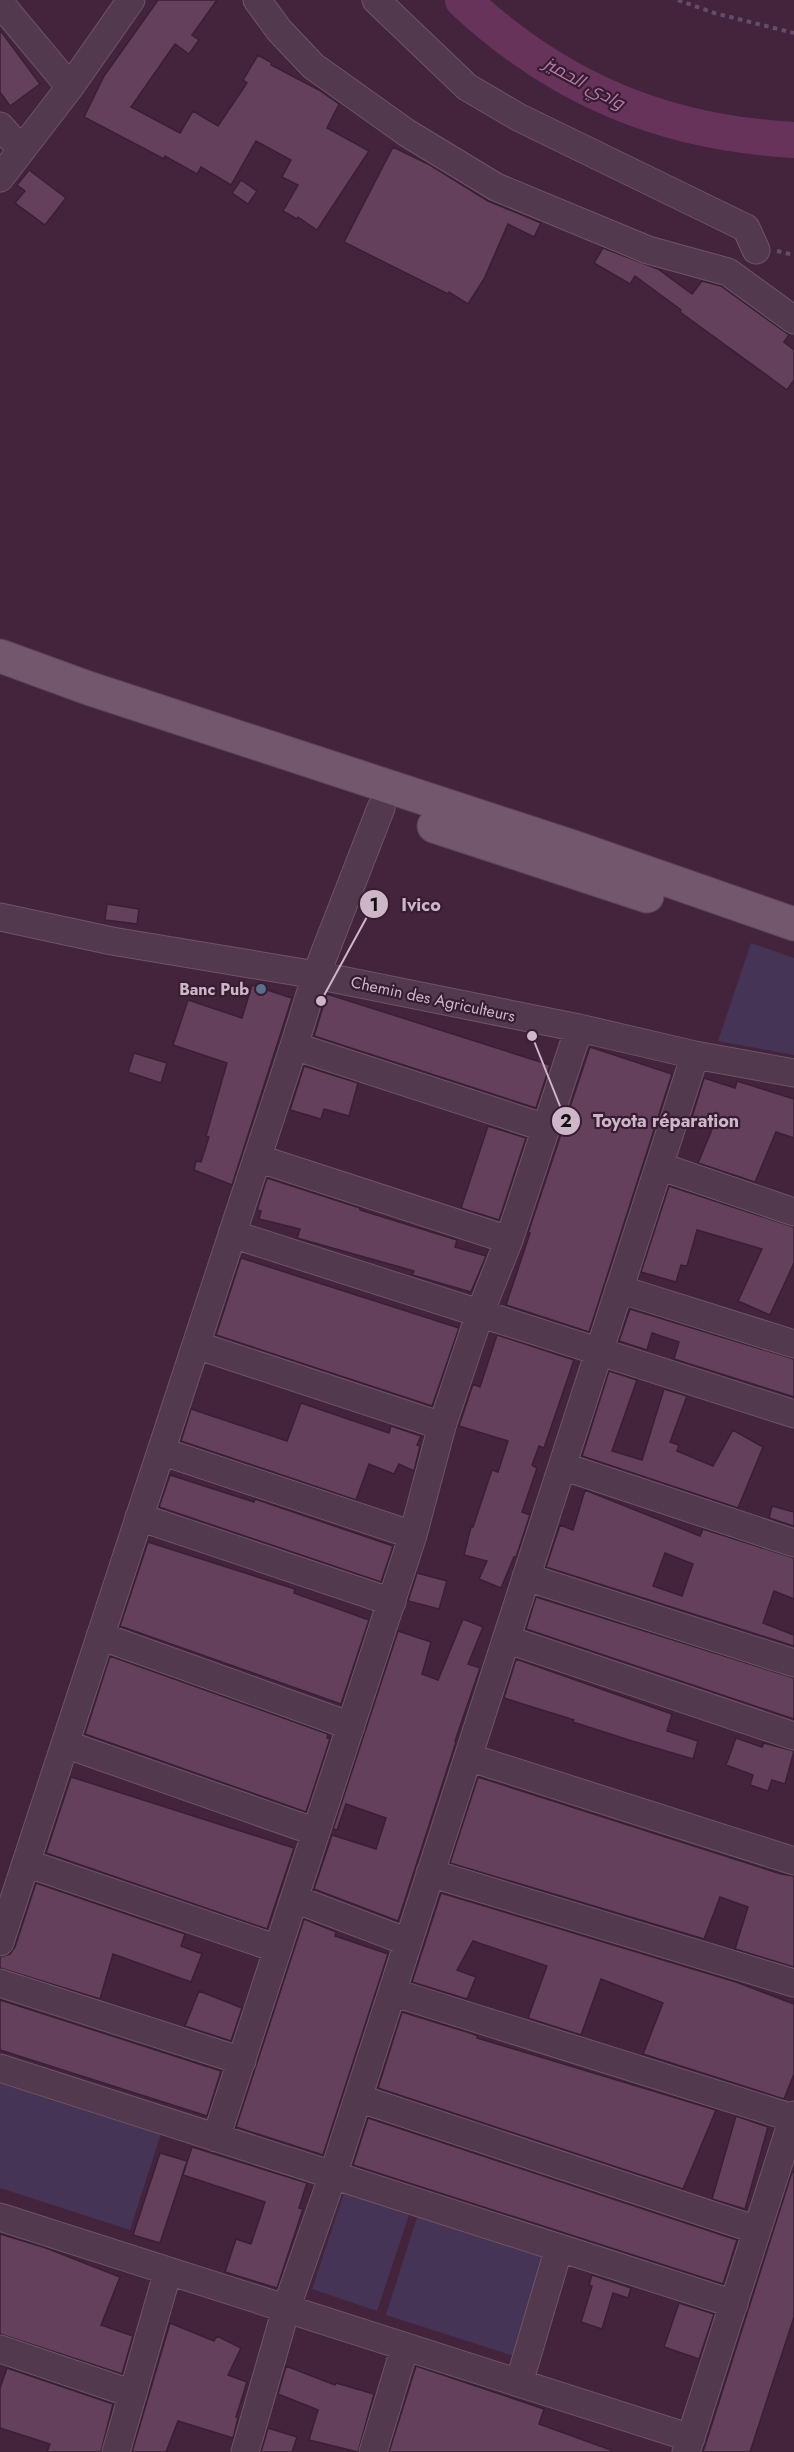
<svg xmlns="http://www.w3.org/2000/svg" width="794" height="2452" font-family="Jost,Cairo,sans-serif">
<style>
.green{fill:#453455}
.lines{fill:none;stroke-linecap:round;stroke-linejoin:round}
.river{stroke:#67335b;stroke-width:36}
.building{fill:#64405c;stroke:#3a1f34;stroke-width:1.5;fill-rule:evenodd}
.minor-casing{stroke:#6d5467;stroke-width:29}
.major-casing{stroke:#5c4256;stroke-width:35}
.path{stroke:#634e69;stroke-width:4;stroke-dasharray:4.5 4.5;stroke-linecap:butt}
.minor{stroke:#53394d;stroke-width:27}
.major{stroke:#73576d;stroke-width:33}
.service-dot{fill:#5c6f8a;stroke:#381d32;stroke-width:2}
.labels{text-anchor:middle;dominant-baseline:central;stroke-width:4.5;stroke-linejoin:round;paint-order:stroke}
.poi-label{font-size:16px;font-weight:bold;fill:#cdb6c7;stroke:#381d32;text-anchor:end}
.street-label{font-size:16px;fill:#cdb6c7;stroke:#381d32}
.water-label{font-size:18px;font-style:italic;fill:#b67baa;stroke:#381d32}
.leader{fill:none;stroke:#cdb6c7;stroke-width:2}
.callout-dot{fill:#cdb6c7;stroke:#381d32;stroke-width:2}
.mark-label{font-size:18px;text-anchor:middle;font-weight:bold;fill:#111}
.callout-label{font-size:18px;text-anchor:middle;font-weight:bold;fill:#cdb6c7;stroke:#381d32;stroke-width:4.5;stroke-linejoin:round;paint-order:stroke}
</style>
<rect width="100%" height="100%" fill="#44243d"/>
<path class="green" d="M 751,943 L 794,958 L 794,1055 L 718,1041 Z
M 0,2078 L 162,2130 L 130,2230 L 0,2188 Z
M 344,2193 L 409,2215 L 377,2311 L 312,2289 Z
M 418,2214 L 550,2257 L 517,2357 L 386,2315 Z"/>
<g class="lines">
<path class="river" d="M 463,0 C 558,89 664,133 794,140"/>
</g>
<path class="building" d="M 158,0 L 217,0 L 192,35 L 199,40 L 189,54 L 175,44 L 131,107 L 180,133 L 193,111 L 218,126 L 247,83 L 243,80 L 258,55 L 272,63 L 271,65 L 319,90 L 339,104 L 327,128 L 369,151 L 317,230 L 298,217 L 297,219 L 283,211 L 298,185 L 282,177 L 291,160 L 256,141 L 231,185 L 201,167 L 197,174 L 165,156 L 164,159 L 84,117 L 104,76 Z
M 0,30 L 40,84 L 10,106 L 0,92 Z
M 393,147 L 430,165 L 488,201 L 541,223 L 534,237 L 508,224 L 484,279 L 468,304 L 449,292 L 448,294 L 344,242 Z
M 29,170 L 66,198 L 45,225 L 15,203 L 25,191 L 17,185 Z
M 241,180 L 257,191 L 248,204 L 232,193 Z
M 603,248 L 658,269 L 692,294 L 702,281 L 721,286 L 789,335 L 784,342 L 794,350 L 794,380 L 787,390 L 680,312 L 681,310 L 635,276 L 630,284 L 594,263 Z
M 107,904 L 139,909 L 137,924 L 105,920 Z
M 252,985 L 292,998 L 232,1185 L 194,1170 L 196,1161 L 201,1162 L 209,1137 L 206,1136 L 227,1063 L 173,1045 L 188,1000 L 242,1018 Z
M 327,994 L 550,1065 L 536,1108 L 314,1036 Z
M 590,1047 L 672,1074 L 589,1332 L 506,1305 L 530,1233 L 528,1233 Z
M 134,1053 L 167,1063 L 161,1083 L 128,1072 Z
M 304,1066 L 358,1083 L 349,1116 L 324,1109 L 321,1119 L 290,1110 Z
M 704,1078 L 735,1088 L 737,1081 L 794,1099 L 794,1138 L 776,1132 L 755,1182 L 698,1163 L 713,1127 L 691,1120 Z
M 488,1126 L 526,1138 L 499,1220 L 461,1208 Z
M 267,1178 L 360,1208 L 360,1210 L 457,1240 L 455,1247 L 486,1256 L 471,1292 L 412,1275 L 414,1271 L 297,1238 L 300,1229 L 259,1219 L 261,1211 L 257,1210 Z
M 669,1186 L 794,1227 L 794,1263 L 770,1315 L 738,1301 L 762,1249 L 697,1230 L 687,1266 L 681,1265 L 676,1282 L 641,1272 Z
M 241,1258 L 459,1328 L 432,1406 L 216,1335 Z
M 630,1309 L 794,1359 L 794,1397 L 674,1359 L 679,1342 L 652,1333 L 647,1350 L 619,1341 Z
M 497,1335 L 574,1360 L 544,1448 L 539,1446 L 532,1465 L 537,1468 L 522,1512 L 530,1515 L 516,1557 L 514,1557 L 501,1588 L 479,1579 L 487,1561 L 464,1555 L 471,1527 L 473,1527 L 492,1470 L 498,1472 L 508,1441 L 459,1426 L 473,1384 L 480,1387 Z
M 609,1371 L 637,1380 L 612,1451 L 642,1460 L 664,1389 L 687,1396 L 670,1442 L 679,1445 L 677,1451 L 713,1466 L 733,1430 L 763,1447 L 738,1508 L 582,1456 Z
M 301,1403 L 389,1433 L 391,1426 L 421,1436 L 417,1445 L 420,1446 L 414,1471 L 399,1464 L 394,1474 L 369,1464 L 356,1500 L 181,1441 L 191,1409 L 287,1441 Z
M 170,1475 L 254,1502 L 255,1499 L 393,1546 L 381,1582 L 159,1507 Z
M 585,1490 L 700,1536 L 703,1529 L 794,1558 L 794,1599 L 774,1591 L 763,1623 L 794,1635 L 794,1646 L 546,1567 L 560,1525 L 573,1530 ZM 665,1553 L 693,1564 L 682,1596 L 653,1586 Z
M 772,1506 L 794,1512 L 794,1526 L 769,1518 Z
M 148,1542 L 295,1589 L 294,1593 L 369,1620 L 341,1704 L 120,1626 Z
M 417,1573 L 447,1581 L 439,1609 L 408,1601 Z
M 536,1597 L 794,1678 L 794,1719 L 526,1629 Z
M 463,1619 L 483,1627 L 468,1664 L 480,1668 L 455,1741 L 456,1742 L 398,1921 L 314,1889 L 332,1835 L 376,1849 L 386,1818 L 346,1804 L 337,1830 L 333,1829 L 398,1631 L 431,1642 L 422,1674 L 438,1680 Z
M 110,1656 L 328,1734 L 327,1738 L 330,1739 L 306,1812 L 85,1734 Z
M 516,1659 L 672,1714 L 667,1731 L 698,1741 L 693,1759 L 632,1741 L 573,1722 L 574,1720 L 504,1698 Z
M 736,1738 L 762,1747 L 764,1743 L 794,1751 L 785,1784 L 772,1780 L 768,1791 L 750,1785 L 753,1775 L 726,1765 Z
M 71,1777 L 294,1848 L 267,1929 L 46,1853 Z
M 478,1777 L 781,1874 L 794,1876 L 794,1967 L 735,1949 L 748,1907 L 720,1897 L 704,1939 L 450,1863 Z
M 36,1883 L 185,1934 L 181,1946 L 202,1954 L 191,1982 L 113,1954 L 100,1999 L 0,1968 L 0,1957 L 10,1954 L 15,1947 Z
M 441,1893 L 736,1982 L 794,2004 L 794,2074 L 784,2099 L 643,2054 L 663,2003 L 601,1979 L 581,2035 L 528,2018 L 547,1966 L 473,1941 L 457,1970 L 476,1977 L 467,1999 L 412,1982 Z
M 304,1919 L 336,1932 L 335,1936 L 388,1954 L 323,2155 L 236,2127 Z
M 199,1991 L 242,2008 L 231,2041 L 185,2026 Z
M 0,2000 L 221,2071 L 207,2116 L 0,2050 Z
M 402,2012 L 470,2033 L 478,2036 L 477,2038 L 716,2110 L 683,2189 L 378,2088 Z
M 736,2116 L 768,2127 L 745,2209 L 712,2199 Z
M 368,2118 L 737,2240 L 723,2284 L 353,2165 Z
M 192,2147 L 307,2183 L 299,2208 L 303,2209 L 277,2288 L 225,2272 L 236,2239 L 251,2244 L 265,2202 L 183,2175 Z
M 160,2153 L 187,2161 L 160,2243 L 133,2235 Z
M 792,2172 L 794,2172 L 794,2317 L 750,2452 L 703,2452 Z
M 0,2234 L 46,2248 L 120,2277 L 101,2325 L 133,2336 L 122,2374 L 0,2334 Z
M 592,2275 L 631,2288 L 628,2298 L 613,2293 L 602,2329 L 581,2322 L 592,2286 L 589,2285 Z
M 679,2303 L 714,2314 L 699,2359 L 664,2347 Z
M 170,2323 L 214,2341 L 217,2336 L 241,2348 L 228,2375 L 247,2382 L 236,2417 L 238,2418 L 233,2438 L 178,2421 L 166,2452 L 132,2452 Z
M 286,2366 L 335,2385 L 336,2383 L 374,2394 L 358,2452 L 309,2440 L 318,2410 L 278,2394 Z
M 416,2366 L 544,2409 L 539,2424 L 611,2450 L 611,2452 L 389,2452 Z
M 7,2368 L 113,2404 L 101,2452 L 47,2452 L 50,2444 L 0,2428 L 0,2388 Z
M 268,2428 L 297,2437 L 292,2452 L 261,2452 Z"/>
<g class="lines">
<defs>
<path id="minor" d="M 257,0 L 279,30 L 313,66 L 407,133 L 496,187 L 648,250 L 728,272 L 794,320
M 376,0 L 467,87 L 518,117 L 746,228 L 756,250
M 0,3 L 70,87
M 0,126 L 21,149
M 0,178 L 70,87 L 131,0
M 0,917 L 112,941 L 316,975 L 579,1028 L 695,1055 L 794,1073
M 294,1046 L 546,1128
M 257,1158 L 509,1240
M 659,1166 L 794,1212
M 232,1234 L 794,1414
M 619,1289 L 794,1344
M 196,1345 L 442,1426
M 161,1451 L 413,1535
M 562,1466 L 794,1543
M 139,1517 L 392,1602
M 526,1577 L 794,1663
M 100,1636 L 351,1726
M 506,1639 L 794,1736
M 65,1744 L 316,1832
M 468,1757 L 794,1861
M 26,1863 L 278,1949
M 430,1873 L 794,1983
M 295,1899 L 408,1942
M 0,1942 L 294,1046 L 316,975 L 381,808
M 0,1983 L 242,2061
M 392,1992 L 793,2118
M 0,2068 L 734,2304
M 358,2098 L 757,2230
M 216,2138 L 413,1535 L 442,1426 L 480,1313 L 509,1240 L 579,1028
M 0,2217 L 691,2438
M 0,2349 L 133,2394
M 519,2383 L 559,2248
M 116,2452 L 168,2271
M 245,2452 L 286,2309 L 333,2175 L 695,1055
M 373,2452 L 405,2347
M 686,2452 L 794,2115"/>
<path id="major" d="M 0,656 L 88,688 L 573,847 L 794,924
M 434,826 L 647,896"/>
</defs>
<use href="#minor" class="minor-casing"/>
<use href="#major" class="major-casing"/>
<path class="path" d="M 678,0 L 714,13 L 794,33
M 777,251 L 794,255"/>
<use href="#minor" class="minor"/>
<use href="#major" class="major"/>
</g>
<circle class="service-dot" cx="261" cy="989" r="6"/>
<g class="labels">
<g class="poi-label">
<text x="249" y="989">Banc Pub</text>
</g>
<g class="street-label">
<text transform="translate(433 999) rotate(12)">Chemin des Agriculteurs</text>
</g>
<g class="water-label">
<text transform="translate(584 83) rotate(29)">وادي الحميز</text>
</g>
</g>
<path class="leader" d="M321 1001L374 904M532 1036L566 1121"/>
<g class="callout-dot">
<circle cx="321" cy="1001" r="6"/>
<circle cx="532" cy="1036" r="6"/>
<circle cx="374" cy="904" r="15"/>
<circle cx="566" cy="1121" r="15"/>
</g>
<g class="mark-label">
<text x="374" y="911">1</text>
<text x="566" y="1127">2</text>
</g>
<g class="callout-label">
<text x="421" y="911">Ivico</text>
<text x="666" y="1127">Toyota réparation</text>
</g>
</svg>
